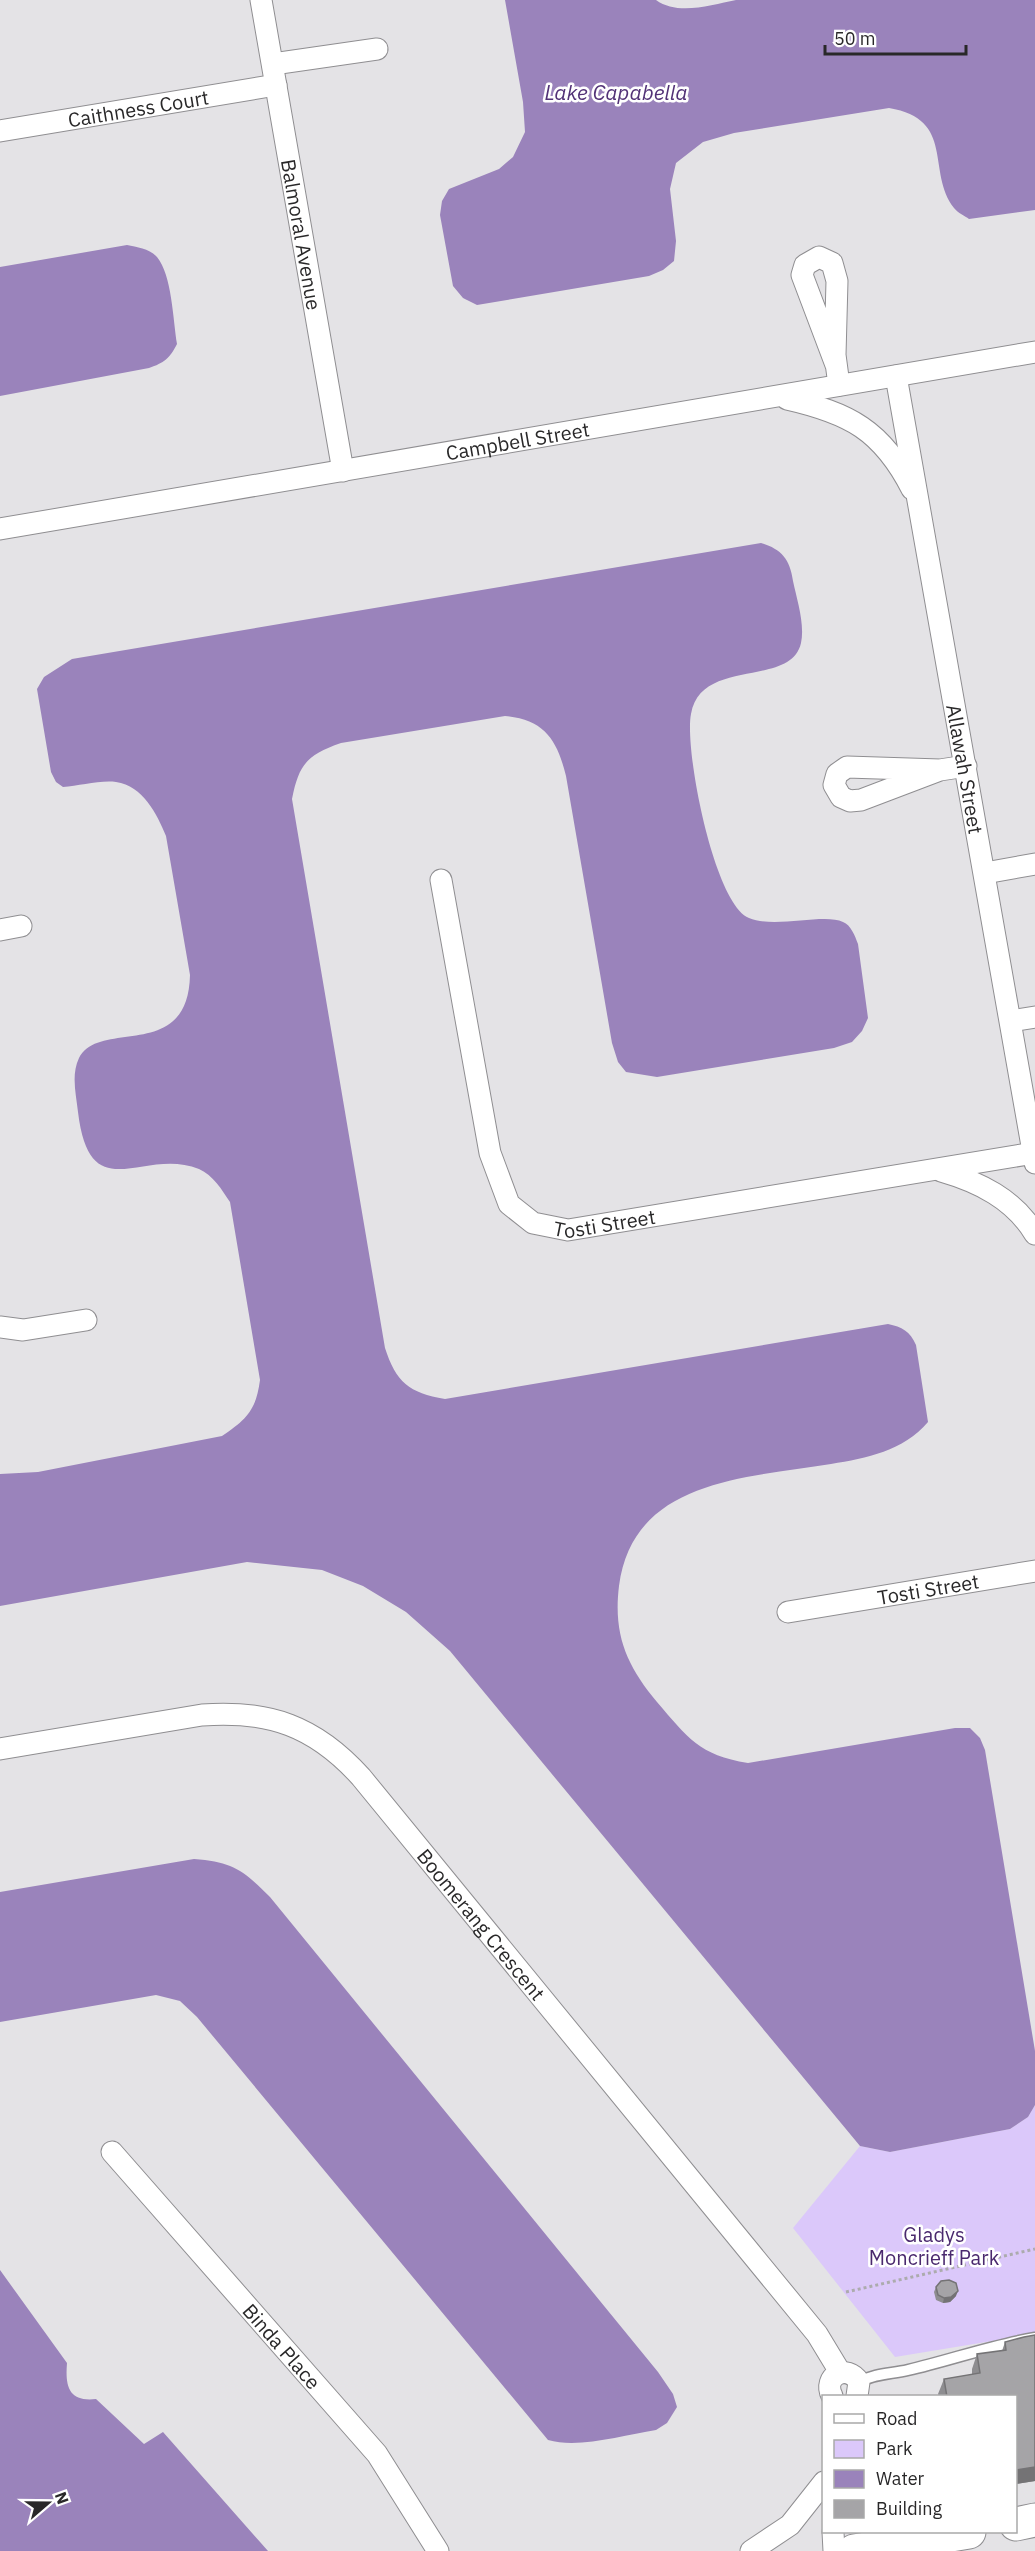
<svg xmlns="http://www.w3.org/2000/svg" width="1035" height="2551" font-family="'IBM Plex Sans',sans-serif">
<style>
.green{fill:#dbc8fa}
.water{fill:#9a83bb}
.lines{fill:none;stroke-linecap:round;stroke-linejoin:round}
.lane-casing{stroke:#8f8e91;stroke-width:13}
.street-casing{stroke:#8f8e91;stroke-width:23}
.primary-casing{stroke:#8f8e91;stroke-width:35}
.path{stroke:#acabad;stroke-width:3;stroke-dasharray:3 3;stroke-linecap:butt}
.lane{stroke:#fff;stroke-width:10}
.street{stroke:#fff;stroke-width:21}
.primary{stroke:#fff;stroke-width:33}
.wall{fill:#8e8d90}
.shaded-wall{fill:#747375}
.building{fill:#a5a4a7;stroke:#747375;stroke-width:1.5}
.labels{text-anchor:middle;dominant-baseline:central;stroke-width:5;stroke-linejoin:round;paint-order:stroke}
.street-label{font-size:20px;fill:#292829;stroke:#fff}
.park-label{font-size:20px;fill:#4a296e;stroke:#fff}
.water-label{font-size:21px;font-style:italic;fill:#523277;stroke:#fff}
</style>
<rect width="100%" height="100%" fill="#e4e3e6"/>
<path class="green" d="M 1035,2105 L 1035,2334 L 895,2357 L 793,2228 L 860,2146 L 890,2152 L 1010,2129 L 1028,2117 Z"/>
<path class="water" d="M 505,0 L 656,0 C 678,16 711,5 736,0 L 1035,0 L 1035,210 L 969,219 C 965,216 958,213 954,208 C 926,172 956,119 889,108 L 734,133 L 703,142 L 676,163 L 670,189 L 676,241 L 674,261 L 663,270 L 649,276 L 477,305 L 463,298 L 453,286 L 440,215 L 442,201 L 449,189 L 499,169 L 513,157 L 525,132 L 523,102 Z
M 127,245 C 137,247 150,249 157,257 C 172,275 173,320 177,344 C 170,358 164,363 149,368 L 0,396 L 0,267 Z
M 761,543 C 781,549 790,559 793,581 C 797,600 805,624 801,643 C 791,688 701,657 691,714 C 684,749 714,904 749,918 C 774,929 824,913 843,922 C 851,925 855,936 858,944 L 868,1018 L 862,1031 L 852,1042 L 834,1048 L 657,1077 L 626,1072 L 618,1062 L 612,1043 L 566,776 C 557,740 545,720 505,716 L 341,743 C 307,755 299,764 292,799 L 385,1348 C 396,1382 409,1393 445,1399 L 888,1324 C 902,1327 910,1331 916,1345 L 928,1422 C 903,1451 867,1458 831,1464 C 746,1478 633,1479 619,1586 C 613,1635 627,1666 657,1702 C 688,1738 699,1755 748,1763 L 955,1728 L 970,1728 L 980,1738 L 985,1750 L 1035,2051 L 1035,2105 L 1028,2117 L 1010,2129 L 890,2152 L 860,2146 L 450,1651 L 406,1612 L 363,1586 L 322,1570 L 247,1562 L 0,1606 L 0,1474 L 38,1472 L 222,1436 C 247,1419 256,1410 260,1380 L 230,1202 C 222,1190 213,1175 199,1169 C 143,1146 90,1211 78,1112 C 76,1094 71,1075 79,1058 C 100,1018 188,1063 190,975 L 166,836 C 157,814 143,786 116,782 C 100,780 79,786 63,787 L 56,782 L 51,772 L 37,689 L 44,677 L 72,659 Z
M 194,1859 C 233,1862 243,1870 270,1897 L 658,2372 L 673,2394 L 677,2407 L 667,2423 L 656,2430 C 623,2435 579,2449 548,2440 L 197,2017 L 180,2001 L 156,1995 L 0,2022 L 0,1892 Z
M 0,2270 L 67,2363 C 65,2387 69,2402 96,2399 L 144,2444 L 163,2432 L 268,2551 L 0,2551 Z"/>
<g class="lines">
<defs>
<path id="lane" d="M 859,2382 C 876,2373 891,2374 908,2370 C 951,2360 992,2345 1035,2338"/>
<g id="street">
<path id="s1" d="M 261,0 L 343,471"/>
<path d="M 273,64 L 377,49"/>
<path id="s2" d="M 0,131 L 276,85"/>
<path d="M 836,365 L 802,275 L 805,265 L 819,257 L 832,263 L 837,281 L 835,355 L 839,385"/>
<path id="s3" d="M 896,376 L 1035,1163"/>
<path d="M 787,399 C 849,413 882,430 912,489"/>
<path id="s4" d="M 0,529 L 1035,352"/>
<path d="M 940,770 L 861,800 L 850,801 L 841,797 L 834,785 L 837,774 L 847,767 L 940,770 L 966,766"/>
<path d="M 985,873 L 1035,864"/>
<path id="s5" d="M 441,880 L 490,1153 L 509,1204 L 533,1223 L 568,1230 L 1034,1153"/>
<path d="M 0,930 L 21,926"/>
<path d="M 1011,1021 L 1035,1017"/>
<path d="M 941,1171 C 979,1182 1014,1199 1035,1234"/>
<path d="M 0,1327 L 23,1330 L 86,1320"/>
<path id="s6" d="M 788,1612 L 1035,1571"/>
<path id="s7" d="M 0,1749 L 202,1715 C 269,1710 315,1726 361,1777 L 817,2334 L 840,2372"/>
<path id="s8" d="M 112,2152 L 377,2454 L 438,2551"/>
<path d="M 832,2396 C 822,2376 847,2363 859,2382 L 857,2396"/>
<path d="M 833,2532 L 834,2551"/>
<path d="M 751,2551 L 790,2525 L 824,2482"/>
</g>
<path id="primary" d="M 1016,2524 L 1035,2520
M 854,2551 L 969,2532"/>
</defs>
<use href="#lane" class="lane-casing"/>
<use href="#street" class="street-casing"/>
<use href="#primary" class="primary-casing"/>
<path class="path" d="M 846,2292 L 1035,2249"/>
<use href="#lane" class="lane"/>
<use href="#street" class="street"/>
<use href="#primary" class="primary"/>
</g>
<path class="wall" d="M 936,2287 L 956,2296 L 950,2302 L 943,2303 L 936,2300 L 934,2292 Z
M 1035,2335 L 1035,2481 L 1016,2484 L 1016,2397 L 939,2397 L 938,2394 L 944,2379 L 972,2375 L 972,2369 L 977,2354 L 1002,2351 L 1005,2342 Z"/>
<path class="shaded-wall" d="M 958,2291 L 956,2296 L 950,2302 L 943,2303 L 944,2298 Z
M 1035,2467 L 1035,2481 L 1016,2484 L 1016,2470 Z"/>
<path class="building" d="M 949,2280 L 956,2283 L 958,2291 L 951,2297 L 944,2298 L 938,2295 L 936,2287 L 941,2281 Z
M 1035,2335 L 1035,2467 L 1016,2470 L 1016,2397 L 947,2397 L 944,2379 L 980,2373 L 977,2354 L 1006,2350 L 1005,2342 L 1024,2337 Z"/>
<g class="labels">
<g class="street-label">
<text stroke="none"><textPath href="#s2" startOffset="140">Caithness Court</textPath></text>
<text stroke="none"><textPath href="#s1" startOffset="238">Balmoral Avenue</textPath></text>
<text stroke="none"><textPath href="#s4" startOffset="525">Campbell Street</textPath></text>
<text stroke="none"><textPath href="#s3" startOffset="399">Allawah Street</textPath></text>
<text stroke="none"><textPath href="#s5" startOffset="435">Tosti Street</textPath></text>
<text stroke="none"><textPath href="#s6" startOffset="142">Tosti Street</textPath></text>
<text stroke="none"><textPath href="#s7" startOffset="573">Boomerang Crescent</textPath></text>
<text stroke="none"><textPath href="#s8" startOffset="258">Binda Place</textPath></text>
</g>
<g class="park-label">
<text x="934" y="2234">Gladys<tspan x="934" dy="23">Moncrieff Park</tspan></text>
</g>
<g class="water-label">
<text x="616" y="92">Lake Capabella</text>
</g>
</g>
<rect x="822" y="2395" width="195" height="138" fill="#ffffff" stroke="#a9a9a9" stroke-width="1.5"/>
<rect x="834" y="2414" width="30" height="9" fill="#ffffff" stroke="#a9a9a9" stroke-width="1.5"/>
<text x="876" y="2425" font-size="18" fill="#292829">Road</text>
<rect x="834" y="2440" width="30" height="18" fill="#dbc8fa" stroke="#a9a9a9" stroke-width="1.5"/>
<text x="876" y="2455" font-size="18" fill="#292829">Park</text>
<rect x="834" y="2470" width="30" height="18" fill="#9a83bb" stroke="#a9a9a9" stroke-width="1.5"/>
<text x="876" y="2485" font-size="18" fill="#292829">Water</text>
<rect x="834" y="2500" width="30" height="18" fill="#a5a4a7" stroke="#a9a9a9" stroke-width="1.5"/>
<text x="876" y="2515" font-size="18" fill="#292829">Building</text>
<g transform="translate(48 2503) rotate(70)" stroke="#ffffff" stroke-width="4.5" paint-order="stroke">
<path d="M0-4.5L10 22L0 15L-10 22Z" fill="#292829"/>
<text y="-9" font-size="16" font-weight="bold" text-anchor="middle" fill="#292829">N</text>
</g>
<path d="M825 45v9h141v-9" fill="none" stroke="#292829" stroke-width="3"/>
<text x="834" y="45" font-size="18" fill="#292829" stroke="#ffffff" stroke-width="4.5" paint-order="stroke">50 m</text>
</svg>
